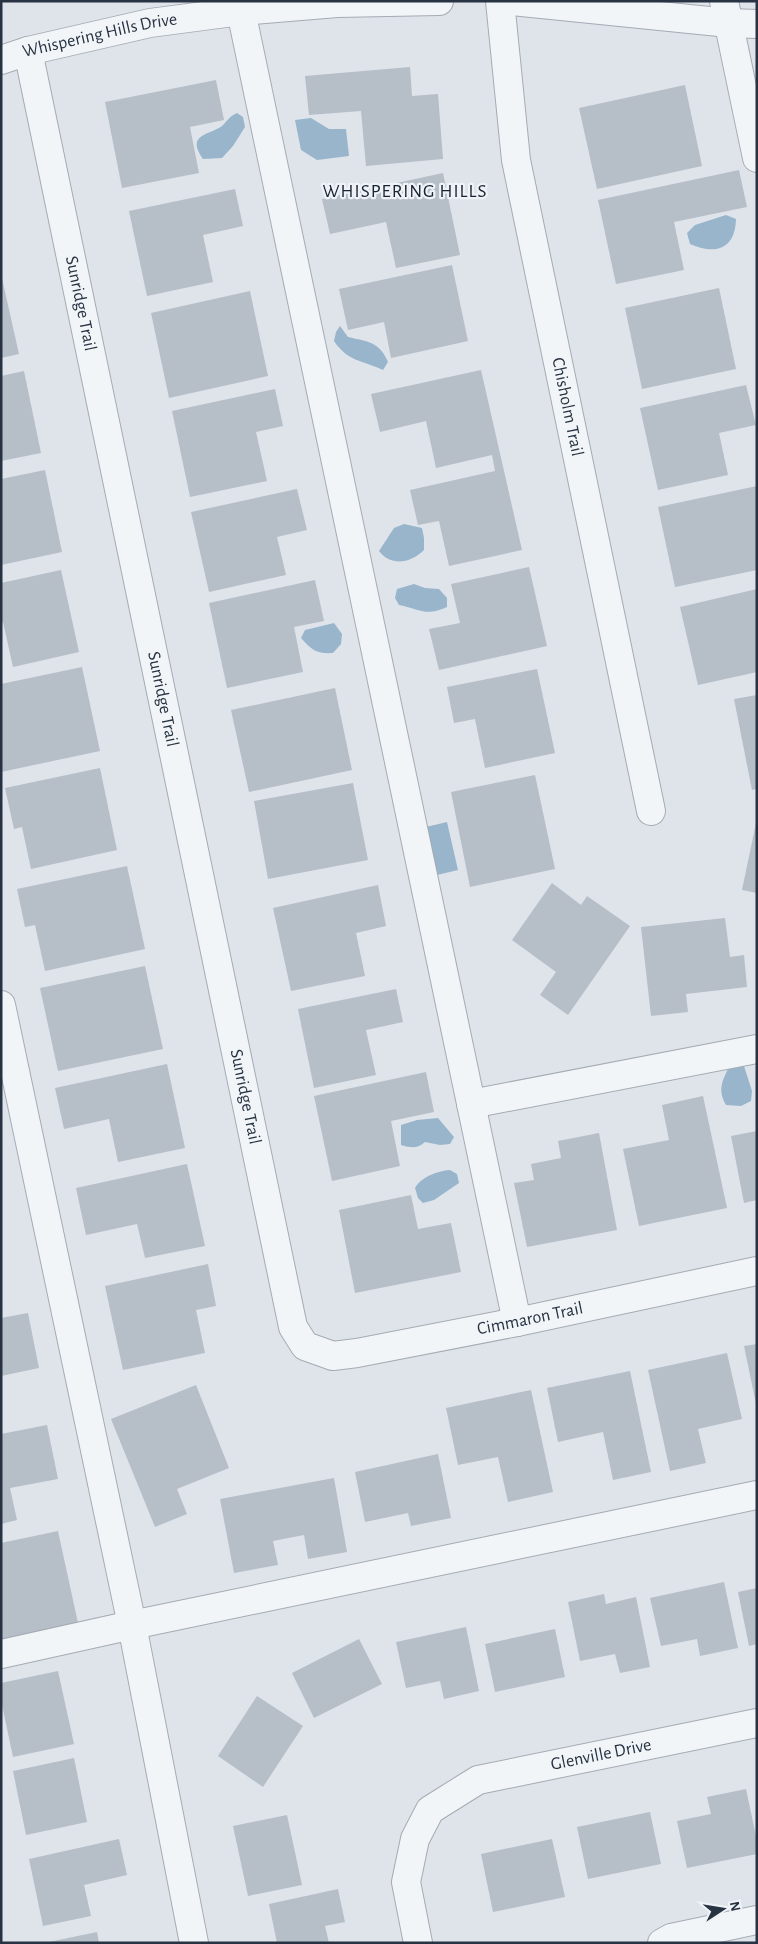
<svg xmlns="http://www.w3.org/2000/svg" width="758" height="1944" font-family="'Alegreya Sans',sans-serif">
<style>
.water{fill:#98b5cc}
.building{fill:#b6bec7}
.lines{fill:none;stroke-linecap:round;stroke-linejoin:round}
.minor-casing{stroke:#a4abb4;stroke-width:30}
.minor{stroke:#f2f5f8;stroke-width:28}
.labels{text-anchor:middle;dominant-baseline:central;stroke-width:4.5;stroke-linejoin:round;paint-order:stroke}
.street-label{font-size:18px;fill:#273342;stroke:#eff3f7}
.neighbourhood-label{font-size:19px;letter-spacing:1px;fill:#192433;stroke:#eff3f7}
</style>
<rect width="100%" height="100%" fill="#dfe4ea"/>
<path class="water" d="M 237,113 L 243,117 L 245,127 L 233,146 L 222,158 L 203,159 C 185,134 210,135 222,126 C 227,121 230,116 237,113 Z
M 311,118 L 329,129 L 346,129 L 349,156 L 317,160 L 301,150 L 295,120 Z
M 726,215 L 736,219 C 735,250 715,255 690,244 L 687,233 L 695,225 Z
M 340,326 L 348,337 C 368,342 379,341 388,362 L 383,370 C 362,360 348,362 334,341 L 336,332 Z
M 404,524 L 422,528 L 424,538 L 424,550 C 411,563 391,567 379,551 L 394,528 Z
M 414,584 L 425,588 L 439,589 L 447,598 L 447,607 C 425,617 420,609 399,605 L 395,598 L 397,589 Z
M 334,623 L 342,634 L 341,644 L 333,653 C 316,654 312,650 301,638 L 305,630 Z
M 447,822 L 458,870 L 437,875 L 426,827 Z
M 731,1062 L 743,1063 L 752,1091 L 751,1101 L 741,1106 L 726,1105 C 716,1088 724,1079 731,1062 Z
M 438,1118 L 454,1137 L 450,1144 L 440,1145 L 425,1142 C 417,1149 412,1148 401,1145 L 401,1125 L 417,1120 Z
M 450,1170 L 457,1174 L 459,1183 L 434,1200 L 423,1203 L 418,1198 L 415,1188 C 421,1177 437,1171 450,1170 Z"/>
<path class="building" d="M 410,67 L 412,96 L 438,94 L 443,159 L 366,166 L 361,111 L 309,115 L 305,76 Z
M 216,80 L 224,120 L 190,127 L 199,173 L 122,188 L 105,102 Z
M 685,85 L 702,166 L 597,189 L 579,108 Z
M 739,170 L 747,207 L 674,222 L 684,270 L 616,284 L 598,200 Z
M 443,173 L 460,255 L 396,268 L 386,222 L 330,234 L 322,199 Z
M 235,189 L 243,226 L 203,235 L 213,282 L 147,296 L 129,211 Z
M 452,265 L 468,341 L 391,358 L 384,322 L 348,330 L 339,289 Z
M 1,274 L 19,354 L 1,358 Z
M 719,288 L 736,369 L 642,389 L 625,308 Z
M 250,291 L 268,376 L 169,398 L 151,313 Z
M 481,370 L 522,550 L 449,566 L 439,521 L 418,525 L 410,490 L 495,471 L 492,455 L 436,468 L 426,421 L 380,432 L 371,394 Z
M 24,371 L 41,453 L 1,461 L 1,376 Z
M 746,385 L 756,425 L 719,433 L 728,475 L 658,490 L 640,408 Z
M 275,389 L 283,426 L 256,432 L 267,481 L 190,497 L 172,411 Z
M 45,470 L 62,552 L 1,565 L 1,479 Z
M 757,486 L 757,570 L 675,587 L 658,507 Z
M 297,489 L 307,530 L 277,537 L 286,575 L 209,592 L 191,512 Z
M 529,567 L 547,646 L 439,670 L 429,629 L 460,623 L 451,584 Z
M 61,570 L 79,652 L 13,667 L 3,622 L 1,622 L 1,583 Z
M 315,580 L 324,621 L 294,627 L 303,672 L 227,688 L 209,603 Z
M 757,589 L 757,672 L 698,685 L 680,607 Z
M 82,667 L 100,751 L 1,772 L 1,684 Z
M 537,669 L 555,753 L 485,768 L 475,719 L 454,723 L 447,687 Z
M 335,688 L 352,770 L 249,792 L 231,710 Z
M 757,695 L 757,789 L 752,790 L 734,699 Z
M 100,768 L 117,850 L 31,869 L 22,827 L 14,829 L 5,788 Z
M 535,775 L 555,869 L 470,887 L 451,792 Z
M 353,783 L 368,860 L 268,879 L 254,801 Z
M 756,823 L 757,823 L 757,893 L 742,890 Z
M 127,866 L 145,949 L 45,971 L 35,925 L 25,927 L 17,889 Z
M 552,883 L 581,905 L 587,896 L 630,926 L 568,1015 L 540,995 L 556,972 L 512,940 Z
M 378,885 L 386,926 L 356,933 L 365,976 L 291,991 L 273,908 Z
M 725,918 L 730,957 L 744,955 L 747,987 L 686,994 L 688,1012 L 651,1016 L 641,927 Z
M 145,966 L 163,1049 L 58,1071 L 40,988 Z
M 396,989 L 403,1022 L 366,1030 L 376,1075 L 314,1088 L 298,1009 Z
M 167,1064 L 185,1148 L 118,1162 L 109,1119 L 64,1129 L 55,1088 Z
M 426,1072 L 434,1112 L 391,1121 L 400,1166 L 332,1181 L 314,1096 Z
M 703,1096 L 727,1208 L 639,1226 L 623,1149 L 669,1140 L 662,1105 Z
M 757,1131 L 757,1200 L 744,1203 L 731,1136 Z
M 599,1133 L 617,1230 L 527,1247 L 514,1183 L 534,1180 L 531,1164 L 561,1158 L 558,1141 Z
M 187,1164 L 205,1246 L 145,1258 L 137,1224 L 86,1235 L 76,1188 Z
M 411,1195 L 418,1229 L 451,1223 L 461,1272 L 355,1293 L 339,1210 Z
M 208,1264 L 216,1306 L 196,1310 L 205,1353 L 123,1370 L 105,1286 Z
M 28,1313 L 39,1368 L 1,1376 L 1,1318 Z
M 757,1344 L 757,1404 L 756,1404 L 744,1346 Z
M 727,1353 L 742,1419 L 698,1429 L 706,1463 L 670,1471 L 648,1370 Z
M 630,1371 L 651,1472 L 613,1480 L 603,1432 L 558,1442 L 547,1388 Z
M 196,1385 L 229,1468 L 177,1489 L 187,1514 L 155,1527 L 111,1419 Z
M 531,1390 L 553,1492 L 508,1502 L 498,1457 L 458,1465 L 446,1408 Z
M 47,1425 L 58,1479 L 10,1488 L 17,1520 L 1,1524 L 1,1434 Z
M 438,1454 L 451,1518 L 411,1526 L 408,1513 L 365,1522 L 355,1472 Z
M 334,1478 L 347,1552 L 308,1559 L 304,1535 L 273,1541 L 278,1565 L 234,1573 L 220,1499 Z
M 58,1531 L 78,1623 L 1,1639 L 1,1543 Z
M 724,1582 L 738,1648 L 700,1656 L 697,1639 L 661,1646 L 650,1598 Z
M 757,1588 L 757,1644 L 749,1646 L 738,1592 Z
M 604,1594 L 606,1604 L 636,1597 L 650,1667 L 620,1673 L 615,1654 L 580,1661 L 568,1602 Z
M 466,1627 L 479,1691 L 444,1699 L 440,1681 L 406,1688 L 396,1642 Z
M 555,1629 L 565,1677 L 495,1692 L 485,1644 Z
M 359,1639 L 382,1684 L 314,1718 L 292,1673 Z
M 58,1671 L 74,1744 L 13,1757 L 1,1700 L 1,1683 Z
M 257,1696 L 303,1726 L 263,1787 L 218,1756 Z
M 74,1758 L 87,1822 L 26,1835 L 13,1771 Z
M 746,1789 L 757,1841 L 757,1854 L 687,1868 L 677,1821 L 711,1814 L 707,1797 Z
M 650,1812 L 661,1864 L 588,1879 L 577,1827 Z
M 287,1815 L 302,1885 L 248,1896 L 233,1826 Z
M 119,1839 L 127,1875 L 84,1885 L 91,1916 L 43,1926 L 29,1859 Z
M 552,1839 L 565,1897 L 493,1912 L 481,1854 Z
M 338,1889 L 345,1922 L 325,1926 L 329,1943 L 277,1943 L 269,1904 Z
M 97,1932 L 99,1943 L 49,1943 L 49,1942 Z"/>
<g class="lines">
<defs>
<g id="minor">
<path id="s1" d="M 500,1 L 516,160 L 651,811"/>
<path d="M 512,1 L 729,23 L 757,24"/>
<path d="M 724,1 L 757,158"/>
<path d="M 241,11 L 517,1322"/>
<path id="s2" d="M 28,51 L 293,1327 L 305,1346 L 333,1356 L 357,1353 L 517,1322 L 757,1271"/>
<path id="s3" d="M 1,60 L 28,51 L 150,23 L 241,11 L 337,3 L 439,1"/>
<path d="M 1,1005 L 132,1625 L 194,1943"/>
<path d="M 471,1104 L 757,1049"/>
<path d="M 1,1654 L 132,1625 L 757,1495"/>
<path id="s4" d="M 418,1943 L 406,1882 L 415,1839 L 430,1810 L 478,1780 L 757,1723"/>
<path d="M 662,1943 L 671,1938 L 757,1920"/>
</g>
</defs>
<use href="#minor" class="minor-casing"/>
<use href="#minor" class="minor"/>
</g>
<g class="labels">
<g class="street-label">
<text stroke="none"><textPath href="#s3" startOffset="102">Whispering Hills Drive</textPath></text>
<text stroke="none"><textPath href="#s2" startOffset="258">Sunridge Trail</textPath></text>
<text stroke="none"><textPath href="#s1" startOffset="412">Chisholm Trail</textPath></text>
<text stroke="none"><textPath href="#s2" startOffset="662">Sunridge Trail</textPath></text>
<text stroke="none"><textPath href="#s2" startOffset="1068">Sunridge Trail</textPath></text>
<text stroke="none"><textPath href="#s2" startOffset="1556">Cimmaron Trail</textPath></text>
<text stroke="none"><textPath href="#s4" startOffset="321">Glenville Drive</textPath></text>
</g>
<g class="neighbourhood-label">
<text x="405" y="191">WHISPERING HILLS</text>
</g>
</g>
<rect width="758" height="1944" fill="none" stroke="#273342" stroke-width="5"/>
<g transform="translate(723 1909) rotate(78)" stroke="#eff3f7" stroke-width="4" paint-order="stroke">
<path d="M0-4L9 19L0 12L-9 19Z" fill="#273342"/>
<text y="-8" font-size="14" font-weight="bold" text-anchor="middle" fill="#273342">N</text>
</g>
</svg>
